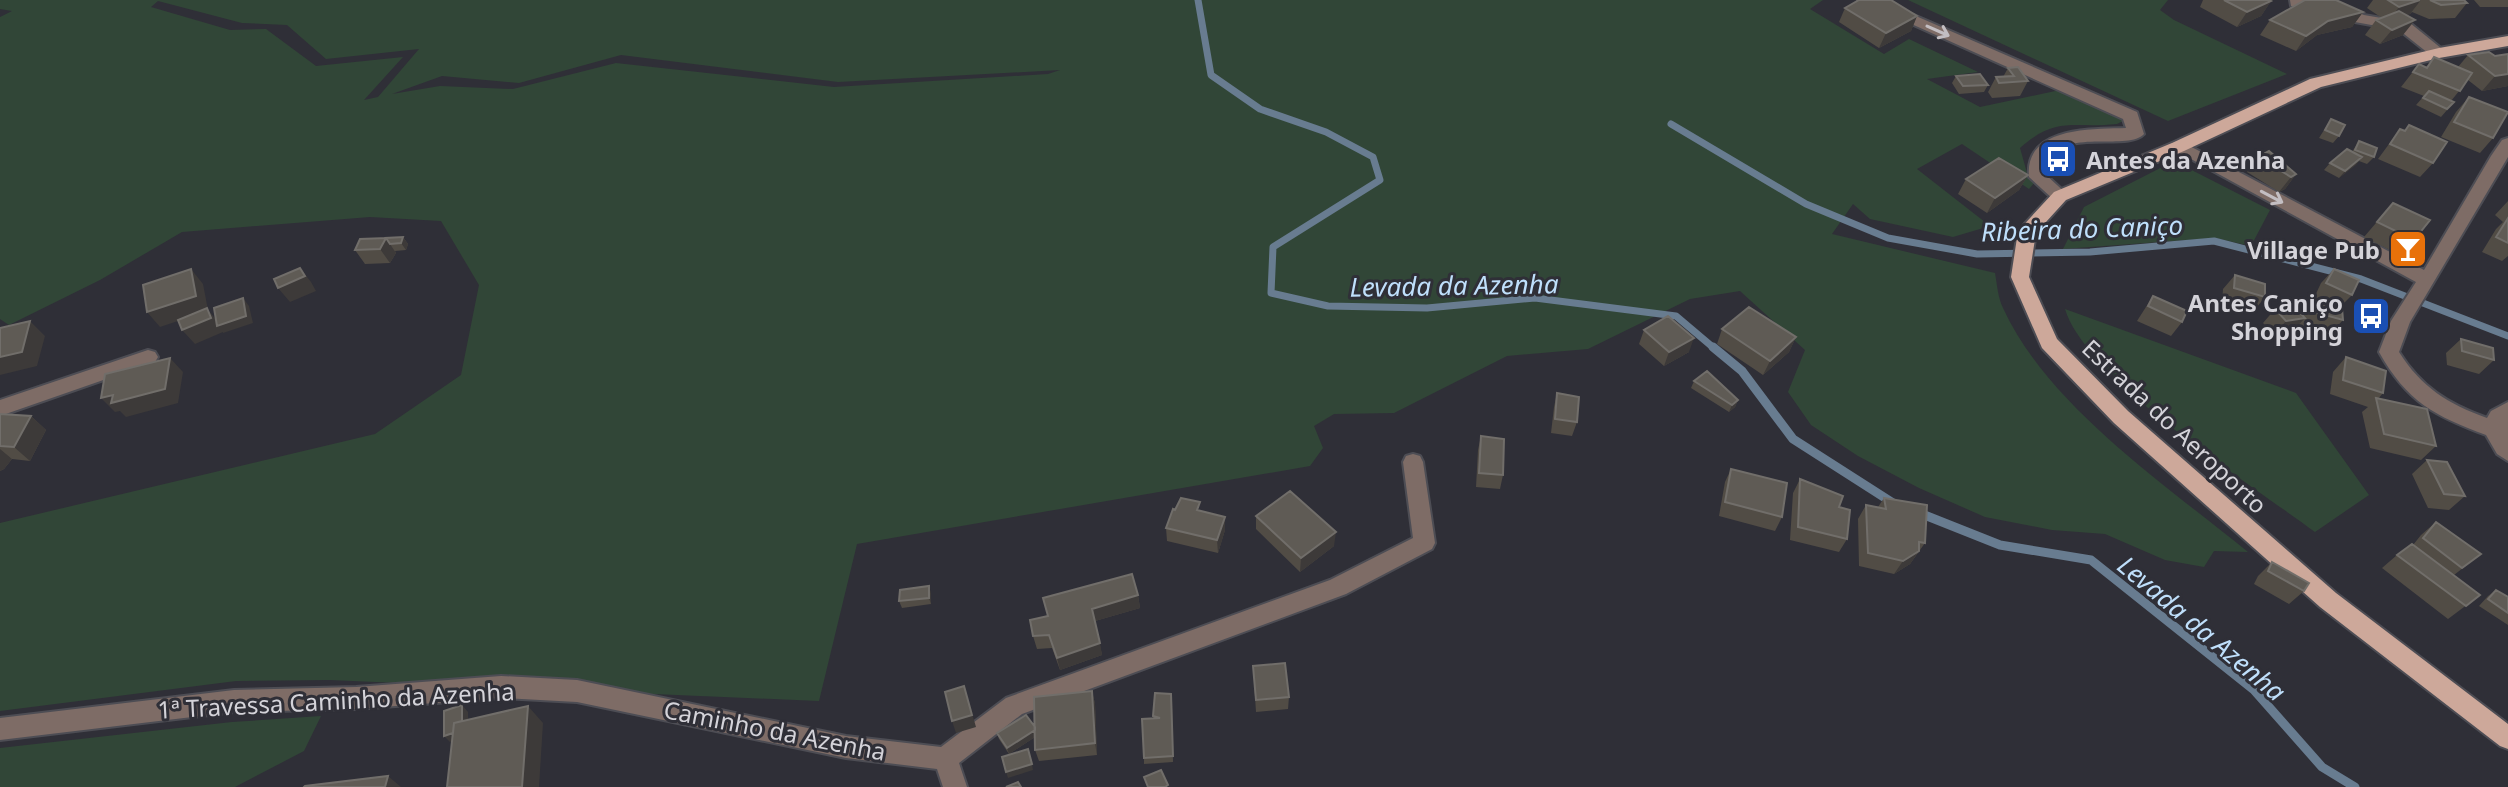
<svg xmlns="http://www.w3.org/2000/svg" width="2508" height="787" font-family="'Noto Sans',sans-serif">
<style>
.green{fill:#314637;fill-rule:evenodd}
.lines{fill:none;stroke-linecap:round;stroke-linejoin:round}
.stream-far1{stroke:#687c90;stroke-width:7}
.stream{stroke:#687c90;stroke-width:9}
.minor-casing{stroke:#4d4d54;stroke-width:4}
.major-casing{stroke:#4d4d54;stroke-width:4}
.minor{fill:#7e6c66;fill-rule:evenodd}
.major{fill:#cda89a;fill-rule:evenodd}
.wall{fill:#514c45}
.shaded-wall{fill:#3d3a39}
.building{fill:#5f5b55;stroke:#716e6a;stroke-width:2}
.oneway{stroke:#c3bec2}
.labels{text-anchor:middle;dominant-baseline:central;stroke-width:6;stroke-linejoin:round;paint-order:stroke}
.poi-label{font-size:24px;font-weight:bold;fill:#d4d3d9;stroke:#2f2f37;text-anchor:end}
.street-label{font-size:24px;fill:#d4d3d9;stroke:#2f2f37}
.water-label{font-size:26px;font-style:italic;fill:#bfdffb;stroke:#2f2f37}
</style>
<rect width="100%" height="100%" fill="#2f2f37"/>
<path class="green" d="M 0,0 L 1823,0 L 1810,9 L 1884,54 L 1909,39 L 1978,72 L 1927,79 L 1980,107 L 2060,90 L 2120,116 L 2123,121 L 2117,124 C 2073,129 2057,115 2020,148 L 2027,173 L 2034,183 L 2029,189 L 1962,144 L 1917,169 L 1990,226 L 1953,237 L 1870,219 L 1853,204 L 1832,234 L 1995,273 C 1997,284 1998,298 2003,308 C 2048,406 2166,485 2248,552 L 2214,551 L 2204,567 L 2165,560 L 2105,534 L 2052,530 L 1985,517 L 1919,488 L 1858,456 L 1811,425 L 1788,392 L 1805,350 L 1740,291 L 1690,299 L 1588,349 L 1507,356 L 1394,413 L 1334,414 L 1314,426 L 1323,448 L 1310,466 L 857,544 L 819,701 L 329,680 L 236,681 L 0,711 L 0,523 L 375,434 L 461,375 L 479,285 L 441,221 L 370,217 L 182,232 L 100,280 L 9,325 L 0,319 L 0,17 L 12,11 L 0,9 ZM 158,1 L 242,23 L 287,25 L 326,59 L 419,49 L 378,97 L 364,100 L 403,57 L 316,66 L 266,29 L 230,30 L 151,7 ZM 621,55 L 838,82 L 1060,70 L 1048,74 L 834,87 L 616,63 L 513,89 L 440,86 L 392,94 L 442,76 L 519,83 Z
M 1908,0 L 2168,0 L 2160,10 L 2174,20 L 2287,74 L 2168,121 Z
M 2174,161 L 2270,210 L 2251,246 L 2215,238 L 2063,249 L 2084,207 Z
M 2065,309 L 2296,393 L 2369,495 L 2315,532 C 2253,486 2086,379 2065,309 Z
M 321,716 L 304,751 L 235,787 L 0,787 L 0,748 L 232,722 Z"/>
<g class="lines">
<path class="stream-far1" d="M 1198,0 L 1211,75 L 1260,109 L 1326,132 L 1373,157 L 1380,180 L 1273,247 L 1271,293 L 1328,306 L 1427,308 L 1535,298 L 1676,316 L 1715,349
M 1671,124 L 1806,204 L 1888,238 L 1977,254 L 2090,252 L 2214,241 L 2361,279 L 2508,336"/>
<path class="stream" d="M 1713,347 L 1742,371 L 1793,439 L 1893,503
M 1917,512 L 2000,545 L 2091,560 L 2254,690 L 2322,767 L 2355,787"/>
<defs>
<path id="minor" d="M 1858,0 L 1879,0 L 2137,112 L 2144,134 C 2128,151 2071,129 2046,158 L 2046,175 L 2069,196 L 2060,202 L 2054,200 L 2029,177 C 2024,127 2091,129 2126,128 L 2123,119 Z
M 2290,0 L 2326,0 L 2364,15 L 2410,23 L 2447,53 L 2445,57 L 2433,57 L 2399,30 L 2355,22 L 2321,9 L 2291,6 Z
M 2508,138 L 2508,157 L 2410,322 L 2399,352 C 2421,387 2448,404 2487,418 L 2491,411 L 2508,402 L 2508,461 L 2497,454 L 2486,435 C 2435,416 2407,402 2379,352 L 2391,321 L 2416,282 L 2169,147 L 2172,143 L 2184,143 L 2424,270 L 2491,156 L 2502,140 Z
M 148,350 L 155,352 L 158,357 L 155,362 L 0,416 L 0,400 Z
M 1413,454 L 1420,456 L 1423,462 L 1435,543 L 1432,549 L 1346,594 L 1022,714 L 959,763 L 967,787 L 943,787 L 937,769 L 846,758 L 577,702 L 501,698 L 356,709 L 234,712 L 0,740 L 0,718 L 234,690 L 356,687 L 501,676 L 577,680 L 846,736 L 941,747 L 1006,698 L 1330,580 L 1413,538 L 1403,462 L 1406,456 Z"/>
<path id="major" d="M 2508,36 L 2508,46 L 2439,58 L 2321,87 L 2184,151 L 2066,200 L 2036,233 L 2029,277 L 2057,339 L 2128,411 L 2336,593 L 2508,724 L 2508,749 L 2500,746 L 2320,607 L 2114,423 L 2042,348 L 2011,277 L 2018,231 L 2054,192 L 2172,143 L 2310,79 L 2439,48 Z"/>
</defs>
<use href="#minor" class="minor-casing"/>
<use href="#major" class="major-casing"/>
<use href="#minor" class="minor"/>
<use href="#major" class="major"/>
</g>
<path class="wall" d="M 2203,0 L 2269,0 L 2271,1 L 2261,16 L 2237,27 L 2200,7 Z
M 2373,0 L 2464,0 L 2467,3 L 2455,18 L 2429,19 L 2412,12 L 2410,14 L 2406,15 L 2403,35 L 2380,44 L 2365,35 L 2376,20 L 2382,18 L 2367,8 Z
M 2474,0 L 2508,0 L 2508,7 L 2480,7 Z
M 1845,8 L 1917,16 L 1911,31 L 1879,48 L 1839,22 Z
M 2363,12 L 2352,27 L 2317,35 L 2296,51 L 2260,35 L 2270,20 Z
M 2508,54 L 2508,86 L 2482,91 L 2468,80 L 2451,101 L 2454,102 L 2441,117 L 2416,105 L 2424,96 L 2401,87 L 2419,64 L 2426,67 L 2434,57 L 2458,67 L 2468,55 L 2495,56 Z
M 2008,68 L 2028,81 L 2020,96 L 1992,98 L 1988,92 L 1996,77 L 2003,77 Z
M 1956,76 L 1988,85 L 1984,92 L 1959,94 L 1952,83 Z
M 2469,97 L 2493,138 L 2480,153 L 2441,137 L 2456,112 Z
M 2331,119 L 2339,136 L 2333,143 L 2319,138 Z
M 2400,129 L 2404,131 L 2433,163 L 2420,177 L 2378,159 Z
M 2359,141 L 2374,157 L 2367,164 L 2359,161 L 2339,178 L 2324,170 L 2330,163 L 2352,152 Z
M 2258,157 L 2296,174 L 2285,189 L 2279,192 L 2247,172 Z
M 2028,175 L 2019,190 L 1987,213 L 1958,194 L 1966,179 Z
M 2508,201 L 2508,256 L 2502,261 L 2482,252 L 2496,229 L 2503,222 L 2495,215 Z
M 2393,203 L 2414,240 L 2400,255 L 2364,237 Z
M 403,237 L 408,244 L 406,250 L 395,251 L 396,253 L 390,263 L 365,264 L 355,250 L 386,238 Z
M 2334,269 L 2352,295 L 2340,307 L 2343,320 L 2330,334 L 2298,325 L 2292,332 L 2274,335 L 2263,323 L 2275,309 L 2299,311 L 2309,299 L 2329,304 L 2314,298 L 2321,283 Z
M 2235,275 L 2265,297 L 2253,312 L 2222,303 L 2223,289 Z
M 2153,296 L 2182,322 L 2171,336 L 2137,321 Z
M 1722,329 L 1796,337 L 1789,352 L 1763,375 L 1717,344 Z
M 1644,330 L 1689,352 L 1664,366 L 1639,344 Z
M 2461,339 L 2494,360 L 2479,374 L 2447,365 L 2446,353 Z
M 2346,357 L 2383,393 L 2378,399 L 2436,446 L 2421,460 L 2370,448 L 2362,412 L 2368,407 L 2330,394 L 2333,372 Z
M 1694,381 L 1738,400 L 1735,407 L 1729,412 L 1691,388 Z
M 1557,393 L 1577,422 L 1572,436 L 1551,433 L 1554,407 Z
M 0,414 L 31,416 L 46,430 L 30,461 L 12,459 L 4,469 L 0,471 Z
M 1481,436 L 1503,475 L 1500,489 L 1476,487 L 1478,450 Z
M 2427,460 L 2465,496 L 2449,510 L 2428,508 L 2412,474 Z
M 1731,469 L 1782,517 L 1775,531 L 1719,516 L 1725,482 Z
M 1800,479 L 1839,507 L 1847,539 L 1839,552 L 1790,540 L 1793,493 Z
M 1884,498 L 1925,543 L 1910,564 L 1894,574 L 1859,566 L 1858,519 L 1866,505 L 1878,507 Z
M 1175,510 L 1201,511 L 1225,517 L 1225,530 L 1218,553 L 1167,541 L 1166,528 Z
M 1256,516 L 1334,546 L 1300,572 L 1256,529 Z
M 2436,522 L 2481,554 L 2454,575 L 2480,595 L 2448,619 L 2382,568 L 2397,555 L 2413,545 L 2421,535 Z
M 2272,562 L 2304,591 L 2289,604 L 2254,584 L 2258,576 Z
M 2496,590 L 2508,597 L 2508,625 L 2479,606 L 2488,596 Z
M 931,593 L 931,604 L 902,608 L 899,601 Z
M 1138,595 L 1140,608 L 1095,621 L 1102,655 L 1060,670 L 1052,648 L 1037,649 L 1033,636 Z
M 1253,666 L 1289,697 L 1288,709 L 1256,712 Z
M 1092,691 L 1095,704 L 1097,755 L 1039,761 L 1035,750 L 1035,737 L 1009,754 L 999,739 L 997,733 L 1035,727 Z
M 1155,693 L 1172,700 L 1173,762 L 1144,764 L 1144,758 L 1153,718 Z"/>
<path class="shaded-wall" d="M 2421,0 L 2410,14 L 2388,22 L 2399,7 Z
M 2271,1 L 2261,16 L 2237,27 L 2247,12 Z
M 2363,12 L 2352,27 L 2317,35 L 2296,51 L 2306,36 L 2328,21 Z
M 1917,16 L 1911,31 L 1879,48 L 1886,33 Z
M 2415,20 L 2403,35 L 2380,44 L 2392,30 Z
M 2508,74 L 2508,86 L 2482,91 L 2495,76 Z
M 2362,157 L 2356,165 L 2339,178 L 2345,171 Z
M 2296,174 L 2285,189 L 2279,192 L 2291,177 Z
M 2028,175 L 2019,190 L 1987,213 L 1995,198 Z
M 403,237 L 408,244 L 406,250 L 401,243 Z
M 386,238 L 396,253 L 390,263 L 380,249 Z
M 300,268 L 311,282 L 316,291 L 290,302 L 278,288 Z
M 191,269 L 203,284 L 208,310 L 219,323 L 243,298 L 249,306 L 253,323 L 223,333 L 223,332 L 195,344 L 182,330 L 208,311 L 160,327 L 147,312 Z
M 2305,318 L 2292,332 L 2274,335 L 2286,321 Z
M 30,321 L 45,336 L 37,366 L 0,375 L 0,357 Z
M 1796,337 L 1789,352 L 1763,375 L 1770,361 Z
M 1694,338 L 1689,352 L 1664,366 L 1669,352 Z
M 170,358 L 183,372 L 178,403 L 126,417 L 120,411 L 115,412 L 101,398 Z
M 1738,400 L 1735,407 L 1729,412 L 1732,405 Z
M 31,416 L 46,430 L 30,461 L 14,447 Z
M 0,449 L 12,459 L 4,469 L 0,471 Z
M 1225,517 L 1225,530 L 1218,553 L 1217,540 Z
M 1336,532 L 1334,546 L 1300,572 L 1301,558 Z
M 1919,551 L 1910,564 L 1894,574 L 1903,561 Z
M 929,586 L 931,593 L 931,604 L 929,598 Z
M 1138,595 L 1140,608 L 1095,621 L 1092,609 Z
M 1100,643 L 1102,655 L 1060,670 L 1057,658 Z
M 964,686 L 976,727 L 956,733 L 952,721 Z
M 1092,691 L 1095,704 L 1097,755 L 1095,743 Z
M 462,705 L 468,712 L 468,736 L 450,742 L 444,736 Z
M 528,706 L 543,723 L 539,787 L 522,787 Z
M 1036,729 L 1038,735 L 1009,754 L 1007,748 Z
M 1032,764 L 1033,770 L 1008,778 L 1006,772 Z
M 388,776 L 401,787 L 385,787 Z"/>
<path class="building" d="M 1859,0 L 1891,0 L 1917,16 L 1886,33 L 1845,8 Z
M 2224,0 L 2269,0 L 2271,1 L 2247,12 Z
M 2305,0 L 2336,0 L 2363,12 L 2328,21 L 2306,36 L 2270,20 Z
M 2388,0 L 2420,0 L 2399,7 Z
M 2430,0 L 2464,0 L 2467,3 L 2441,5 Z
M 2399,11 L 2415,20 L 2392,30 L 2376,20 Z
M 2489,52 L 2495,56 L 2508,54 L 2508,74 L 2495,76 L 2468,55 Z
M 2434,57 L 2472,73 L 2460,91 L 2413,72 L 2419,64 L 2427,68 Z
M 2018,67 L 2028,81 L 1999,83 L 1996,77 L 2014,76 L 2008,68 Z
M 1980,74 L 1988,85 L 1963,86 L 1956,76 Z
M 2429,91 L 2454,102 L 2447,109 L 2423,98 Z
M 2469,97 L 2508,112 L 2493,138 L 2454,122 Z
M 2331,119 L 2345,125 L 2339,136 L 2325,130 Z
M 2409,125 L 2447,142 L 2433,163 L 2390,144 L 2400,129 L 2405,131 Z
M 2359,141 L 2377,148 L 2374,157 L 2355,150 Z
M 2347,149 L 2362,157 L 2345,171 L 2330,163 Z
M 2269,151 L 2296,174 L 2291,177 L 2258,157 Z
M 1999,158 L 2028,175 L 1995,198 L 1966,179 Z
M 2393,203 L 2430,220 L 2414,240 L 2377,222 Z
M 2508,218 L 2508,243 L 2496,237 Z
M 403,237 L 401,243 L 390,244 L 386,238 Z
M 386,238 L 380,249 L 355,250 L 360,239 Z
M 300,268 L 305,276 L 278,288 L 274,279 Z
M 191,269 L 196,296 L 147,312 L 143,285 Z
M 2334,269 L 2359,280 L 2352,295 L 2326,283 Z
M 2235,275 L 2265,284 L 2265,297 L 2234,288 Z
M 2153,296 L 2187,311 L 2182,322 L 2148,306 Z
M 243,298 L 246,316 L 217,326 L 214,308 Z
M 2309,299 L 2342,308 L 2343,320 L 2310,311 Z
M 2294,306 L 2305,318 L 2286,321 L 2275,309 Z
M 1749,307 L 1796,337 L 1770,361 L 1722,329 Z
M 207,308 L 211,318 L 182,330 L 178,320 Z
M 1668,316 L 1694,338 L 1669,352 L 1644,330 Z
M 30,321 L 22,352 L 0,357 L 0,328 Z
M 2461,339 L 2493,348 L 2494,360 L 2462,351 Z
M 2346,357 L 2386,371 L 2383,393 L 2343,380 Z
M 170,358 L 165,389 L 111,403 L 113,395 L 101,398 L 105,374 Z
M 1707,371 L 1738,400 L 1732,405 L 1694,381 Z
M 1557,393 L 1579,397 L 1577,422 L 1555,419 Z
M 2376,398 L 2427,409 L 2436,446 L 2384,434 Z
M 0,414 L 31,416 L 14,447 L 0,446 Z
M 1481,436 L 1504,439 L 1503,475 L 1479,473 Z
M 2427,460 L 2447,462 L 2465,496 L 2444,494 Z
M 1731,469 L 1787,483 L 1782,517 L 1725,502 Z
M 1800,479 L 1843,496 L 1839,507 L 1850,510 L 1847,539 L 1798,527 Z
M 1290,491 L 1336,532 L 1301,558 L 1256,516 Z
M 1181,498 L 1200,502 L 1197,510 L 1225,517 L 1217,540 L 1166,528 L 1173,509 L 1175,510 Z
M 1884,498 L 1927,505 L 1925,543 L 1919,542 L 1919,551 L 1903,561 L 1868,553 L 1866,505 L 1886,509 Z
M 2436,522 L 2481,554 L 2462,568 L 2423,538 Z
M 2412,544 L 2480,595 L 2466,606 L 2397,555 Z
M 2272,562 L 2309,583 L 2304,591 L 2268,571 Z
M 1132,574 L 1138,595 L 1092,609 L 1100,643 L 1057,658 L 1049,635 L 1033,636 L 1030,620 L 1048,616 L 1043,598 Z
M 929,586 L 929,598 L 899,601 L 900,590 Z
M 2496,590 L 2508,597 L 2508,613 L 2488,599 Z
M 1285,663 L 1289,697 L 1256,700 L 1253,666 Z
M 964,686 L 972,715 L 952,721 L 945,692 Z
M 1092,691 L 1095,743 L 1035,750 L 1034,697 Z
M 1155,693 L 1171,694 L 1173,756 L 1144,758 L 1142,719 L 1160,718 L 1153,716 Z
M 462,705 L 462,721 L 454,723 L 453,733 L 444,736 L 444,711 Z
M 528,706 L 522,787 L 447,787 L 454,723 Z
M 1026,715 L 1035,727 L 1035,730 L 1007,748 L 997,733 Z
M 1028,749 L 1032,764 L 1006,772 L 1002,757 Z
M 1161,770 L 1168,785 L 1165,787 L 1148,787 L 1144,777 Z
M 388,776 L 385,787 L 304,787 L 305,786 Z
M 1018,782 L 1021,787 L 1006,787 Z"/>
<defs><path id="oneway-shaft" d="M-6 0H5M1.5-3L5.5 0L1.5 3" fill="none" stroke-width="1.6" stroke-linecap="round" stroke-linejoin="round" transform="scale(2)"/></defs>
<g class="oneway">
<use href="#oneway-shaft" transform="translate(1938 31) rotate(24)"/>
<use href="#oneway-shaft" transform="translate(2272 197) rotate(28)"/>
</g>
<defs>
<symbol id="bus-square" viewBox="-11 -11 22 22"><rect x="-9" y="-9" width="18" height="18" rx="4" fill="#1a4fb4" stroke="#2f2f37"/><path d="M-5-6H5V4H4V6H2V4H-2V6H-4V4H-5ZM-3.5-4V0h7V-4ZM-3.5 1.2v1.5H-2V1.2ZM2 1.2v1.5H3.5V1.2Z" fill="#fff"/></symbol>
<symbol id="bar-square" viewBox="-11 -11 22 22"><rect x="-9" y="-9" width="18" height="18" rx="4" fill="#e8710a" stroke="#2f2f37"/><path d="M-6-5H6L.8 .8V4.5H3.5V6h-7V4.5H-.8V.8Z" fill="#fff"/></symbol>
</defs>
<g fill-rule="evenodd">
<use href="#bus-square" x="2036" y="137" width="44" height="44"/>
<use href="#bar-square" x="2386" y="227" width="44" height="44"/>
<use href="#bus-square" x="2349" y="294" width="44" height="44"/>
</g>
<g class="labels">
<g class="poi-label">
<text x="2086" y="159" text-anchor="start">Antes da Azenha</text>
<text x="2380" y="249">Village Pub</text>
<text x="2343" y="302">Antes Caniço<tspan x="2343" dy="28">Shopping</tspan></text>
</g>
<g class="street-label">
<text transform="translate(2175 426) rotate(43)">Estrada do Aeroporto</text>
<text transform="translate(336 700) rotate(-3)">1ª Travessa Caminho da Azenha</text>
<text transform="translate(775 730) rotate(11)">Caminho da Azenha</text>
</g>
<g class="water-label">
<text transform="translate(2082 228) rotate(-2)">Ribeira do Caniço</text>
<text transform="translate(1454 285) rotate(-1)">Levada da Azenha</text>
<text transform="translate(2202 628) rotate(40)">Levada da Azenha</text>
</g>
</g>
</svg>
